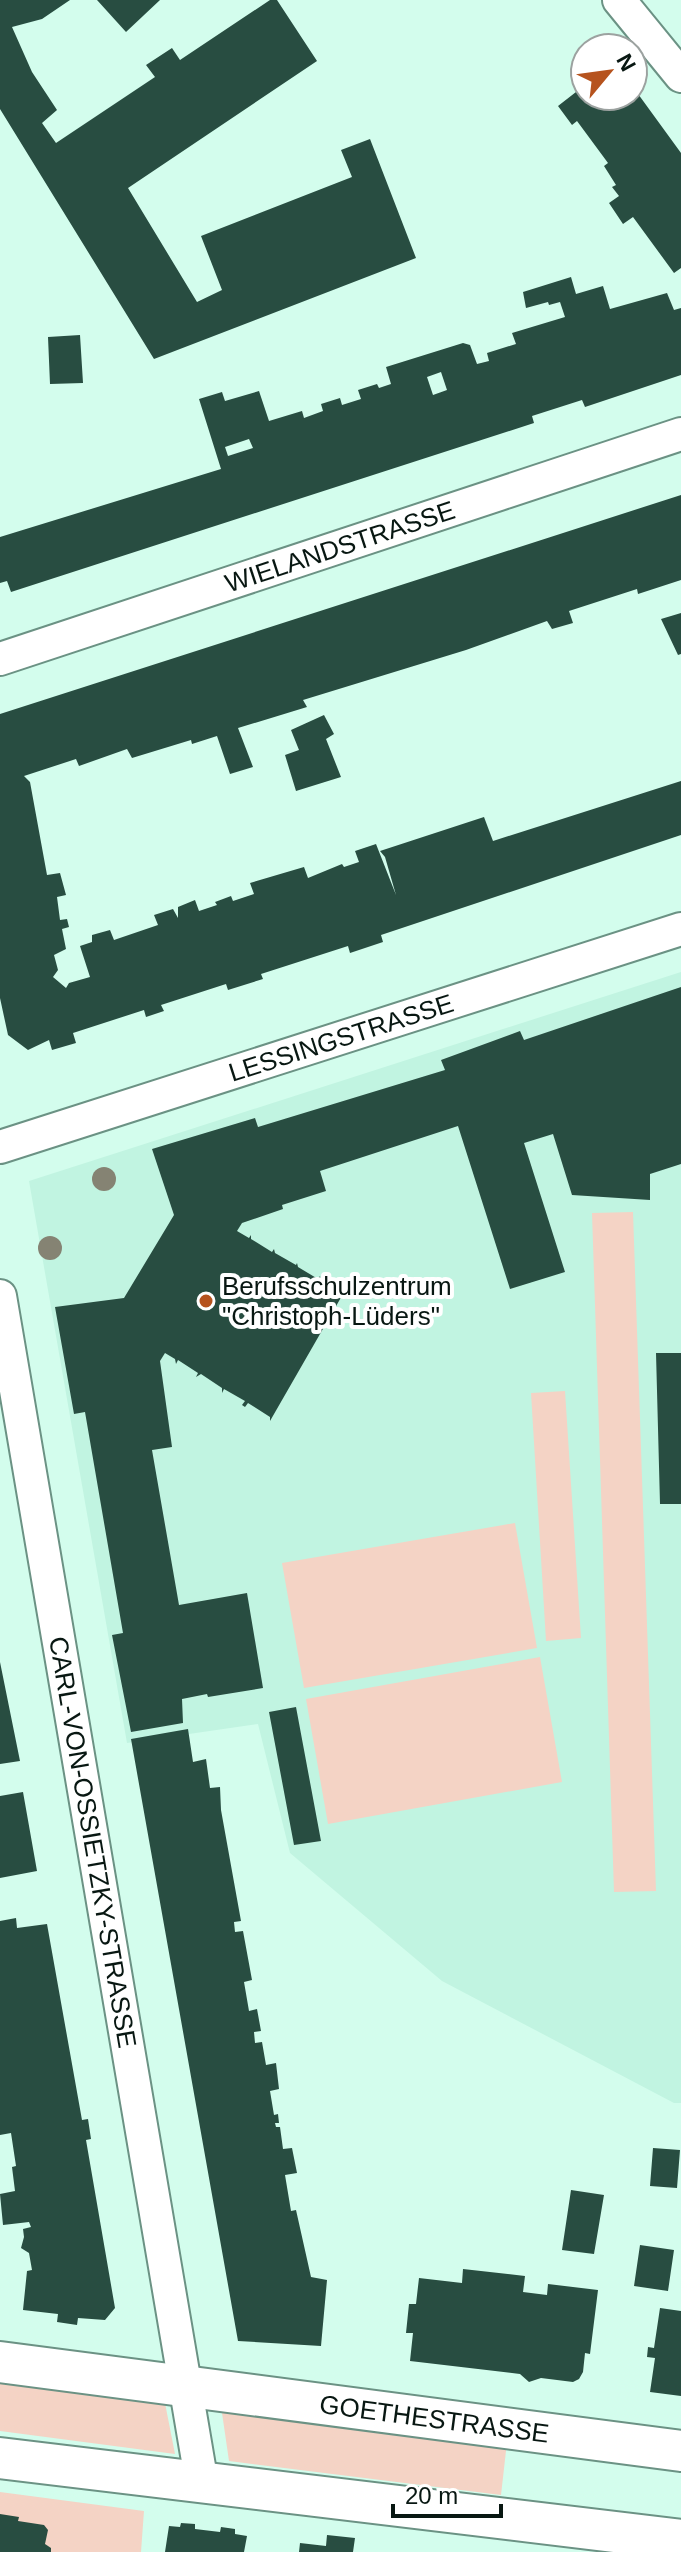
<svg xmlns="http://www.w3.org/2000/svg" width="681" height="2552" font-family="Arial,sans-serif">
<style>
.built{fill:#c1f4e1}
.green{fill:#f4d3c5}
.building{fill:#284d41;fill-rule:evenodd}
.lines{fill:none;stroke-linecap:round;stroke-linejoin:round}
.minor-casing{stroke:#6b9284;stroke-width:36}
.tertiary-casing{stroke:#6b9284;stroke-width:44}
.minor{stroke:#fff;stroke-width:32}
.tertiary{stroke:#fff;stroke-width:40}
.tree{fill:#858373}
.poi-dot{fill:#b6531e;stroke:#fff;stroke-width:3}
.labels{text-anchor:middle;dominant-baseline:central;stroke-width:8;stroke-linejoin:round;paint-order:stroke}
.street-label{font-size:26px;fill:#081712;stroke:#fff}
.poi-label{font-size:26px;fill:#081712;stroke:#fff;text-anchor:start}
</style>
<rect width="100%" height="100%" fill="#d3fded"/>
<path class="built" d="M 681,972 L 681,2103 L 674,2103 L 442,1981 L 290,1853 L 258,1724 L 127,1743 L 29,1181 Z"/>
<path class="green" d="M 633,1212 L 656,1891 L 614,1892 L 592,1213 Z
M 565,1391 L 581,1638 L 546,1641 L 531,1393 Z
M 515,1523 L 537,1648 L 304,1688 L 282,1563 Z
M 540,1657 L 562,1782 L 328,1824 L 306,1699 Z
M 0,2376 L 164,2398 L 175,2454 L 0,2431 Z
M 221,2406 L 507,2442 L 501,2495 L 229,2461 Z
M 0,2492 L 144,2511 L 141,2552 L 0,2552 Z"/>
<path class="building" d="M 0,0 L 70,0 L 42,19 L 12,27 L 32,72 L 57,110 L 42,123 L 56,143 L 155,77 L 146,65 L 172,48 L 180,60 L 270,0 L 277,0 L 317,61 L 128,188 L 197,302 L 222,290 L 201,236 L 352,177 L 341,150 L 370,139 L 416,258 L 154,359 L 0,109 Z
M 97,0 L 160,0 L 126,32 Z
M 585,85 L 585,96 L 633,96 L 633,87 L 681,153 L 681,268 L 674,273 L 633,217 L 623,224 L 609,203 L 619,196 L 612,187 L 616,185 L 604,166 L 608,163 L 577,121 L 572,125 L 558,106 Z
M 571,277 L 576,294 L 603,286 L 610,309 L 667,293 L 674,310 L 681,308 L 681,375 L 585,407 L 582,400 L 532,416 L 534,423 L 11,592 L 7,581 L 0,583 L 0,537 L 221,469 L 199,399 L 222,392 L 225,401 L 259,391 L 269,421 L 302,411 L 304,418 L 323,411 L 321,404 L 340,398 L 342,405 L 361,399 L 358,390 L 377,384 L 379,388 L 391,384 L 386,367 L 463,343 L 470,345 L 477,364 L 489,361 L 487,353 L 516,344 L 512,333 L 565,317 L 560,302 L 549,305 L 548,302 L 526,308 L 523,292 ZM 441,372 L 447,390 L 433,395 L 427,377 ZM 249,439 L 253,448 L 228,456 L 225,447 Z
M 80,335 L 83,383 L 50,384 L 48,337 Z
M 681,495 L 681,580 L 638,594 L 637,589 L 569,611 L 573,623 L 552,629 L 547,621 L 466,650 L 303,700 L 307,707 L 238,728 L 253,767 L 230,774 L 217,736 L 192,744 L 191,740 L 132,758 L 127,749 L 79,766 L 76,759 L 24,776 L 30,782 L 47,875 L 60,873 L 66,895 L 57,897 L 60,920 L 67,919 L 69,927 L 62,929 L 66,949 L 54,955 L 58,970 L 53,977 L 66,988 L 69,983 L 90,977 L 80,946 L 92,942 L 92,935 L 110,930 L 114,940 L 158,925 L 154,915 L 173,909 L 178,918 L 178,907 L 195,900 L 199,911 L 217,905 L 215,902 L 231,896 L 233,901 L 254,894 L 250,883 L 304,867 L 308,878 L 342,864 L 344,867 L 359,862 L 355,851 L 376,844 L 396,895 L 385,857 L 380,851 L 484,817 L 493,841 L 681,781 L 681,835 L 381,935 L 383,942 L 350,953 L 348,946 L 261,974 L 263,979 L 228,990 L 226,984 L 161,1005 L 164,1011 L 146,1017 L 144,1010 L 73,1033 L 76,1043 L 52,1050 L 49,1040 L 28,1050 L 8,1035 L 0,998 L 0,714 Z
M 681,613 L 681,654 L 678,655 L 661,619 Z
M 324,715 L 334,734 L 326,739 L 341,777 L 296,791 L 285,755 L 299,750 L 291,730 Z
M 681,987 L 681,1164 L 650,1174 L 650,1200 L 572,1195 L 553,1134 L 524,1143 L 565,1272 L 510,1289 L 458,1126 L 320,1171 L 326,1191 L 282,1205 L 283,1209 L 242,1223 L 237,1231 L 249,1238 L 251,1235 L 251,1239 L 272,1252 L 274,1249 L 275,1253 L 296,1265 L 297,1263 L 298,1267 L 318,1279 L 320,1276 L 321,1281 L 343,1294 L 270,1421 L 270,1417 L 248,1403 L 245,1407 L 242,1405 L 245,1401 L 224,1389 L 222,1393 L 222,1388 L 201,1374 L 196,1377 L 198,1373 L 178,1360 L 176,1364 L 175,1359 L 165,1353 L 160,1361 L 172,1447 L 152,1450 L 179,1605 L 247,1593 L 263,1688 L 208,1697 L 207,1694 L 182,1699 L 183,1723 L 131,1732 L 112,1635 L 123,1633 L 85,1412 L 74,1414 L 55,1307 L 124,1298 L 174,1215 L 152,1149 L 255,1118 L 258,1127 L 445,1070 L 441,1060 L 520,1031 L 524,1040 Z
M 656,1353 L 681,1353 L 681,1504 L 660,1504 Z
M 0,1662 L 20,1761 L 0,1764 Z
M 296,1707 L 321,1841 L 294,1845 L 269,1712 Z
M 188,1729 L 193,1762 L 206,1759 L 210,1788 L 220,1787 L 221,1810 L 241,1921 L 234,1922 L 235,1932 L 243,1931 L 252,1980 L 244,1982 L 249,2011 L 257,2009 L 261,2031 L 254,2032 L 255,2043 L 262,2042 L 266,2065 L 276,2063 L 279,2089 L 270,2091 L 274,2115 L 278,2114 L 279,2123 L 275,2123 L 276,2127 L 280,2127 L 283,2149 L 292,2148 L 297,2173 L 285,2175 L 291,2211 L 296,2210 L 311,2277 L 327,2280 L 321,2346 L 238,2341 L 131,1739 Z
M 23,1792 L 37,1871 L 0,1878 L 0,1796 Z
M 16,1918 L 17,1928 L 47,1924 L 82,2120 L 88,2119 L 91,2139 L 86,2140 L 115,2308 L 105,2320 L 78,2318 L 77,2325 L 57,2322 L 58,2314 L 23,2310 L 27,2271 L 32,2270 L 29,2253 L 21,2248 L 24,2237 L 23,2229 L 31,2227 L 29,2222 L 3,2225 L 0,2194 L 15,2191 L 12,2167 L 16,2166 L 11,2133 L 0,2135 L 0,1921 Z
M 653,2148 L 680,2150 L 677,2188 L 650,2186 Z
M 571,2190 L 604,2195 L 594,2254 L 562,2250 Z
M 640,2245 L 674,2250 L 668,2291 L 634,2286 Z
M 463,2269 L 525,2276 L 523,2292 L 547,2295 L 548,2284 L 598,2290 L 590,2354 L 585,2353 L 583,2372 L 579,2379 L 573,2382 L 541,2378 L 529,2382 L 520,2374 L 410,2361 L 413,2333 L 406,2333 L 409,2304 L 416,2304 L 419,2278 L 462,2283 Z
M 660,2308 L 681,2311 L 681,2396 L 650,2392 L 655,2358 L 647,2357 L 648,2347 L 654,2348 Z
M 0,2514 L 19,2517 L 18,2521 L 44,2525 L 48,2530 L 45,2544 L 51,2548 L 51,2552 L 0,2552 Z
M 181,2523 L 195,2524 L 195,2529 L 220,2532 L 221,2527 L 235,2529 L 235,2534 L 247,2536 L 244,2552 L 165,2552 L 169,2526 L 180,2527 Z
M 327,2535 L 355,2538 L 353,2552 L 299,2552 L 300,2543 L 326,2546 Z"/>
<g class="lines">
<defs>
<g id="minor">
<path d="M 619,0 L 681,76"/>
<path id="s1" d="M 0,659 L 681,434"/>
<path id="s2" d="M 0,1147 L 681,929"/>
<path id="s3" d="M 0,1296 L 202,2484"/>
</g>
<g id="tertiary">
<path id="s4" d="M 0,2362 L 681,2451"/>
<path d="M 0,2458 L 681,2540"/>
</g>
</defs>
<use href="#minor" class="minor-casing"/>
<use href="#tertiary" class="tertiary-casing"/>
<use href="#minor" class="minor"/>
<use href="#tertiary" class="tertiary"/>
</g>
<g class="tree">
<circle cx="104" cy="1179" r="12"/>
<circle cx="50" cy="1248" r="12"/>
</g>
<circle class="poi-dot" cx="206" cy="1301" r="8"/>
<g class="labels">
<g class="street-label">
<text stroke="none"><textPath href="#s1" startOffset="358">WIELANDSTRASSE</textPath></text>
<text stroke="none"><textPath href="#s2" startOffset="358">LESSINGSTRASSE</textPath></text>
<text stroke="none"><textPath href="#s3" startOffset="554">CARL-VON-OSSIETZKY-STRASSE</textPath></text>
<text stroke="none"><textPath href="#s4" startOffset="438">GOETHESTRASSE</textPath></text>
</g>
<g class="poi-label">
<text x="222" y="1286">Berufsschulzentrum<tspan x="222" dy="30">"Christoph-Lüders"</tspan></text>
</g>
</g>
<g transform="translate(609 72) rotate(61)"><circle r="38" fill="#ffffff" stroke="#9ca2a0" stroke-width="2"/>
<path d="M0-6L14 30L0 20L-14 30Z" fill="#b6531e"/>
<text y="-12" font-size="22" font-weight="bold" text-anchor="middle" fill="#081712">N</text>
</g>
<path d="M393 2504v12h108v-12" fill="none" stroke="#081712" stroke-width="4"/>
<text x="405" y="2504" font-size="24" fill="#081712" stroke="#ffffff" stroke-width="6" paint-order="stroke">20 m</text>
</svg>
